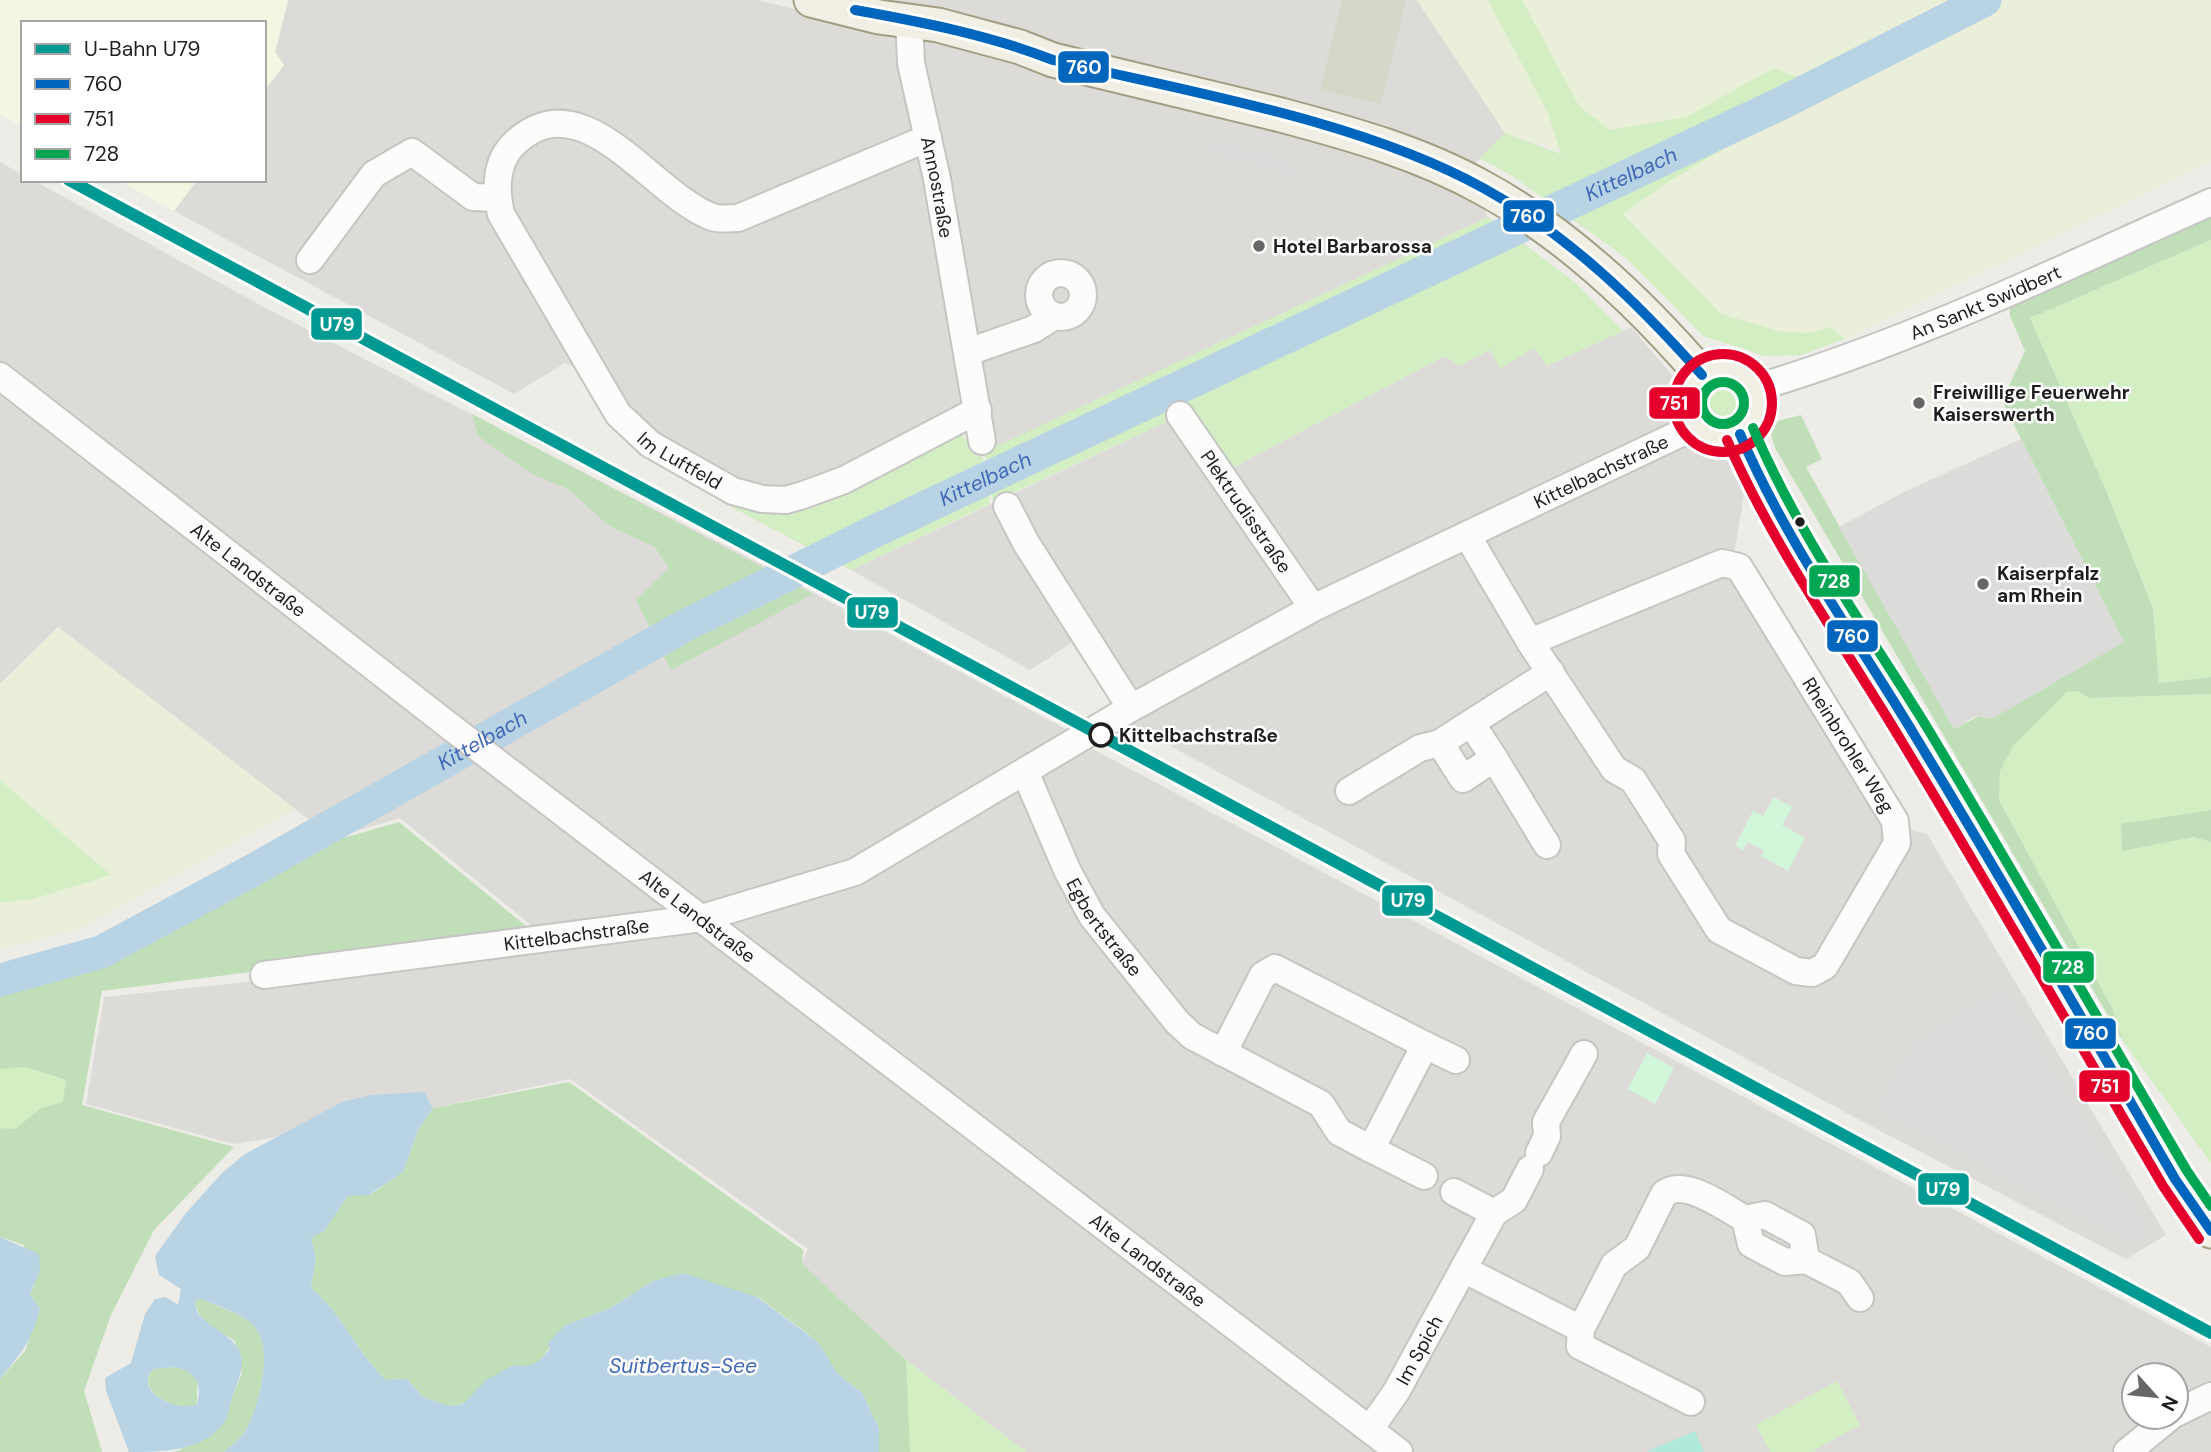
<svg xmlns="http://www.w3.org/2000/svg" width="2211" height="1452" font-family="'DM Sans',sans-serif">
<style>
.residential{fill:#dcdbd8;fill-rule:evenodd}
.education{fill:#f4f6e2}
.construction{fill:#d5d7c8}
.farmland{fill:#eaefd9}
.grass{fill:#d3eec3}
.forest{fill:#c0dfb9}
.park{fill:#d2f6d9}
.pitch{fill:#aee9da}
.parking{fill:#dbdbd9}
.water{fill:#b7d3e4;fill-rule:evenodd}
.pier{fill:#dddcda}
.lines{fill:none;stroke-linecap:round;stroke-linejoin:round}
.river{stroke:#b7d3e4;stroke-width:33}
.minor-casing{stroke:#c5c5c3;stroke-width:30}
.major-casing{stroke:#a39e83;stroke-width:37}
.minor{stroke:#fcfcfb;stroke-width:26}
.major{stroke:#f1eee4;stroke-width:33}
.bus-1-casing{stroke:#fff;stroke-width:16}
.bus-2-casing{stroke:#fff;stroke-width:16}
.bus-3-casing{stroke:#fff;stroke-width:16}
.bus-1{stroke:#0065bd;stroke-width:10}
.bus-2{stroke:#e4002b;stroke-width:10}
.bus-3{stroke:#00a651;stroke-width:10}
.metro-1-casing{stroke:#fff;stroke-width:18}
.metro-1{stroke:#009a93;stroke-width:12}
.poi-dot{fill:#666664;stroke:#fff;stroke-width:2.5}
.bus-dot{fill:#1e1e1e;stroke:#fff;stroke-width:2.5}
.stop-dot{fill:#fff;stroke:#1e1e1e;stroke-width:3.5}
.labels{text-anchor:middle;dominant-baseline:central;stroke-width:5;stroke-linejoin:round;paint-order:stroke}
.street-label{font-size:19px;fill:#1e1e1e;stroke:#fff}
.poi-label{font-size:19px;font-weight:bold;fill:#1e1e1e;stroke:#fff;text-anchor:start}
.stop-label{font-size:19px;font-weight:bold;fill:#1e1e1e;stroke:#fff;text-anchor:start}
.water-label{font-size:21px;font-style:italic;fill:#4169b8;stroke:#fff}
.line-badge{stroke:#fff;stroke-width:2.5}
.badge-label{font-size:19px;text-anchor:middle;font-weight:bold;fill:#fff}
</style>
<rect width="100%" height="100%" fill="#edece7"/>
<path class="residential" d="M 288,0 L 758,0 L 865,27 L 933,34 L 1392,161 L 1479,199 L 1488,217 L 991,450 L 975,410 L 837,481 L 761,497 L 651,443 L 600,382 L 565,363 L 514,394 L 174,211 L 197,180 L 264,180 L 264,91 L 284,65 L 275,52 Z
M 875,0 L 1417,0 L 1505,133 L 1468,171 Z
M 0,162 L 23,175 L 23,180 L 33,180 L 260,305 L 749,558 L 1071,732 L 851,862 L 704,910 L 0,364 Z
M 1523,315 L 1547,366 L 1631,327 L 1680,384 L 1677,409 L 1668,428 L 1473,517 L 1310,603 L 1133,704 L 1085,634 L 1030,670 L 851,570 L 1179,416 L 1228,470 Z
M 0,391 L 678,916 L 543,935 L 400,818 L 333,838 L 58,627 L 0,684 Z
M 1697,437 L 1729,455 L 1744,495 L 1733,561 L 1894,826 L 1927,834 L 2166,1235 L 2126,1259 L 1852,1116 L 1128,723 L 1320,614 Z
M 1089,747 L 2211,1347 L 2211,1452 L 1026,1452 L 906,1360 L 801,1264 L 808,1249 L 570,1079 L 433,1108 L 424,1092 L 342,1102 L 283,1136 L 234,1144 L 86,1104 L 104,997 L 303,976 L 737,920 ZM 2134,1375 L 2176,1375 L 2176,1417 L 2134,1417 Z"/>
<path class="education" d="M 0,0 L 288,0 L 275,52 L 284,65 L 264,91 L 264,23 L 23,23 L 23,127 L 0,114 Z
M 118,180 L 197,180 L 174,211 Z"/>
<path class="construction" d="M 1342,0 L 1406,0 L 1381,104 L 1320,90 Z"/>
<path class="farmland" d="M 1417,0 L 2211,0 L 2211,161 L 1845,339 L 1830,327 L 1811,333 L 1782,332 L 1721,314 L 1623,214 L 1667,181 L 1505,133 Z
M 58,627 L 295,809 L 81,928 L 0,949 L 0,903 L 33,899 L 110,875 L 0,780 L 0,684 Z"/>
<path class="grass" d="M 1488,0 L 1522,0 L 1579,106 L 1610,130 L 1686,117 L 1774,68 L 1806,81 L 1770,121 L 1668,182 L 1623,214 L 1721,314 L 1782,332 L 1811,333 L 1830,327 L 1845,339 L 1801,355 L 1765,356 L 1703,336 L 1626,258 L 1511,175 L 1479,158 L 1505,133 L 1561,154 L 1548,113 Z
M 1488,217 L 1576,283 L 1623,331 L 1547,366 L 1534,348 L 1500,369 L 1490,350 L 1459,366 L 1445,356 L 1228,470 L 1186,413 L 993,502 L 984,452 Z
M 2211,240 L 2211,677 L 2159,683 L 2153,607 L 2105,488 L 2030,318 Z
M1700 402a24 24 0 1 1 48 0a24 24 0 1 1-48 0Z
M 957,431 L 982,454 L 990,504 L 851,570 L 731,507 L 735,505 L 743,507 L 812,508 L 926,452 L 928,445 Z
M 2077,691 L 2090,698 L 2211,694 L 2211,810 L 2121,825 L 2122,851 L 2194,837 L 2211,842 L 2211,1163 L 2123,1041 L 2113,1010 L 1999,800 L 2000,771 L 2013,746 L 2067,692 Z
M 0,780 L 111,875 L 33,899 L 0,903 Z
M 26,1067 L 66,1080 L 64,1102 L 41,1108 L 15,1129 L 0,1128 L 0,1069 Z
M 906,1360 L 1026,1452 L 907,1452 Z
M 1837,1381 L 1860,1425 L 1811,1452 L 1770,1452 L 1756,1425 Z"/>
<path class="forest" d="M 2211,214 L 2211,240 L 2030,318 L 2105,488 L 2153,608 L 2159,683 L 2211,677 L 2211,694 L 2090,698 L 2077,691 L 2067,692 L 2013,746 L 2000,771 L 1999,800 L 2113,1010 L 2123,1041 L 1775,448 L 1771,434 L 1777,421 L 1801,415 L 1822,459 L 1806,467 L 1954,729 L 2123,642 L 2002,401 L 2025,351 L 2010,316 L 2010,304 Z
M 472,414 L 813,594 L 671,670 L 636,600 L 669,568 L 655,547 L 609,526 L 568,489 L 532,474 L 478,436 Z
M 2211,810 L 2211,842 L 2194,837 L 2122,851 L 2121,824 Z
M 399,822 L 537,935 L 102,991 L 82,1105 L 234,1147 L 154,1230 L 111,1315 L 84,1391 L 102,1452 L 0,1452 L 0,1379 L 25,1351 L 40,1309 L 30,1294 L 34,1286 L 24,1245 L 0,1237 L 0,1128 L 15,1129 L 41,1108 L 63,1102 L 66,1080 L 26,1067 L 0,1069 L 0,987 L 99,959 L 324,838 L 333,841 Z
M 569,1082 L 803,1250 L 802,1264 L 906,1360 L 910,1452 L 879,1452 L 879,1428 L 862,1393 L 837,1373 L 812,1337 L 758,1297 L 653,1281 L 610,1308 L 564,1326 L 539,1363 L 487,1380 L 463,1404 L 449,1406 L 423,1397 L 407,1379 L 386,1380 C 357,1353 342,1313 311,1288 L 316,1258 L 310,1238 L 324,1231 L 348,1195 L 370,1195 L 403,1172 L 418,1130 L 433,1108 Z
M 202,1299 C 217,1307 243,1313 254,1326 C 274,1348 260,1399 249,1424 C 244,1436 234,1444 224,1452 L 173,1452 L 180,1450 L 227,1410 L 242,1373 L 235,1341 C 221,1332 193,1319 196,1300 Z
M 171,1367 L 187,1368 L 197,1378 L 197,1404 C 180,1413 133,1393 153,1369 Z"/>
<path class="park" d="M 1774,797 L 1792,807 L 1782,825 L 1805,838 L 1788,871 L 1761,856 L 1764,851 L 1748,842 L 1743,850 L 1735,846 L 1753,811 L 1763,816 Z
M 1647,1053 L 1674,1068 L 1655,1104 L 1628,1089 Z"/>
<path class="pitch" d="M 1695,1431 L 1704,1452 L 1646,1452 Z"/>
<path class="parking" d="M 1211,137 L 1291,158 L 1298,180 L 1206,153 Z
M 2021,439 L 2124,642 L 1992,719 L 1976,716 L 1954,729 L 1839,527 L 1906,491 Z
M 2004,982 L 2154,1233 L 2130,1246 L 1872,1111 L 1910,1043 Z"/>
<path class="water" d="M 424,1092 L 433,1108 L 418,1130 L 403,1172 L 369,1195 L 348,1196 L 324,1231 L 311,1238 L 316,1258 L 311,1288 C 342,1313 357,1353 386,1380 L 407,1379 L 423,1397 L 449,1406 L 463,1404 L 486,1380 L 514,1365 C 531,1369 540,1362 550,1349 L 548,1343 L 564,1326 L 610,1308 L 653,1281 L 683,1273 L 757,1297 L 818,1342 L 837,1373 L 862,1393 L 879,1428 L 879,1452 L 224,1452 C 234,1444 244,1436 249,1424 C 260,1399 274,1348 254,1326 C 243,1313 217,1306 201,1299 L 196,1300 C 190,1323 235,1331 241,1355 C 244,1370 237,1384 232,1397 C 229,1405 229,1417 224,1423 C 201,1452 162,1452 129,1452 L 106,1391 L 105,1378 L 131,1363 L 145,1314 L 155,1299 L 166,1297 L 178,1305 L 181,1289 L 159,1275 L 155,1256 L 186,1213 L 222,1173 L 245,1154 L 342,1102 L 371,1095 ZM 171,1367 C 193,1369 203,1381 197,1404 C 180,1413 132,1393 153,1369 Z
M 0,1237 L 39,1254 L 40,1271 L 30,1294 L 40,1309 C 29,1346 23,1350 0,1379 Z"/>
<path class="pier" d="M 804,554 L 825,566 L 796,579 L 775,568 Z"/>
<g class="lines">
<path class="river" id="s1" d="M 0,980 L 101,952 L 257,868 L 684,626 L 871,533 L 1782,103 L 1985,0"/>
<defs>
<g id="minor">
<path id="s2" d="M 909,20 L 911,63 L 937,179 L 982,441"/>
<path id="s3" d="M 928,138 L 738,218 C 730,218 720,220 712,217 C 651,194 585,81 517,141 C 495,160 495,188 501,214 L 618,414 L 650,444 L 733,491 L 762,499 L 786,500 L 803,495 L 844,480 L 978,410"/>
<path d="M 310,260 L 374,174 L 412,152 L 473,197 L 498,198"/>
<circle cx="1061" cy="295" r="22"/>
<path d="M 968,352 L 1034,329 L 1054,316"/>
<path id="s4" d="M 0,376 L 452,728 L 1399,1452"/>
<path id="s5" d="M 1756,388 C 1913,341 2061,269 2211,202"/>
<path id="s6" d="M 1180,415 L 1313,608"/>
<path d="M 1007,506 L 1026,543 L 1131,708"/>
<path d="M 1467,535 L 1530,642 L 1614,769 L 1633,780 L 1672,841 L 1671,854 L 1719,930 L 1796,971 L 1812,973 L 1825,966 L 1897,843 L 1895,821 L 1739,567 L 1722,563 L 1530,642"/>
<path d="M 1471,723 L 1440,743 L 1463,779 L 1494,758 L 1471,723 L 1551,672"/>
<path d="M 1494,758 L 1547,845"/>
<path id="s7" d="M 1025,772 L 1068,872 L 1092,916 L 1177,1022 L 1192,1036 L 1321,1104 L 1339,1132 L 1371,1149 L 1425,1045 L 1275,968 L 1263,975 L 1223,1053"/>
<path d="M 1349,791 L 1420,748 L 1440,743"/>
<path id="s8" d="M 264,975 L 702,918 L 855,872 L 1131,708 L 1313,608 L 1696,426"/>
<path d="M 1425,1045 L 1456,1060"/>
<path d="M 1371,1149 L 1424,1176"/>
<path d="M 1539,1153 L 1547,1136 L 1546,1122 L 1584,1054"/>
<path d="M 1454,1192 L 1494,1213"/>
<path d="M 1806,1260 L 1849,1282 L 1860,1298"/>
<path d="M 1465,1270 L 1581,1329 L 1580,1346 L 1691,1402"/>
<path d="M 1581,1329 L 1614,1265 L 1637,1248 L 1664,1194 C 1684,1177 1725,1208 1745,1219 L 1751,1244 L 1785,1262 L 1806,1260 L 1802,1235 L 1765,1215 L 1745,1219"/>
<path d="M 2176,1413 L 2211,1396"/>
<path id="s9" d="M 1370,1429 L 1396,1392 L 1494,1213 L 1514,1200 L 1530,1169"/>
<path d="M 2127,1452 L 2170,1417"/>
</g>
<path id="major" d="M 811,0 L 879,17 L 938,25 L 1020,47 L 1053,60 C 1129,78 1205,96 1281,115 C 1352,134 1421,153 1485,189 C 1569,235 1640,303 1702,375
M1688 403a35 35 0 1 1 70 0a35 35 0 1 1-70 0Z
M 1740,434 L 1765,492 L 1808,568 L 1865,653 L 1943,782 L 2175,1179 L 2211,1231"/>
</defs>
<use href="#minor" class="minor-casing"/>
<use href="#major" class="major-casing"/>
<use href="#minor" class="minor"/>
<use href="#major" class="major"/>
<defs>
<path id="bus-1" d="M 855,10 C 922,22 989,35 1053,60 C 1190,92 1363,121 1485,189 C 1570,236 1638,303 1702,375
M 1740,434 C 1786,542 1855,636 1915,736 C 2004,882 2089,1031 2175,1179 L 2211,1231"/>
<path id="bus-2" d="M1674 403a49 49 0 1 1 98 0a49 49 0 1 1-98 0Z
M 1727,440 C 1774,548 1842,642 1902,742 C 1991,889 2076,1038 2163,1186 L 2199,1239"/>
<path id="bus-3" d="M1702 403a21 21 0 1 1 42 0a21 21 0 1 1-42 0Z
M 1753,428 C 1799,536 1867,630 1928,729 C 2016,876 2101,1024 2187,1171 L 2211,1206"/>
</defs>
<use href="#bus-1" class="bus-1-casing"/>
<use href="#bus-2" class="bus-2-casing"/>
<use href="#bus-3" class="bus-3-casing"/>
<use href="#bus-1" class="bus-1"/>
<use href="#bus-2" class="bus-2"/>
<use href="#bus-3" class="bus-3"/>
<defs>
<path id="metro-1" d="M 69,180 L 2211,1333"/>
</defs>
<use href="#metro-1" class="metro-1-casing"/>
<use href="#metro-1" class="metro-1"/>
</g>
<g class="poi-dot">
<circle cx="1259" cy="246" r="7"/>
<circle cx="1919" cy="403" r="7"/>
<circle cx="1983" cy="584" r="7"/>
</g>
<circle class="bus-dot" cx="1800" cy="522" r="6"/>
<circle class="stop-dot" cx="1101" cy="735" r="11"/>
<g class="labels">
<g class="street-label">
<text stroke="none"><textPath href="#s2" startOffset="170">Annostraße</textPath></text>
<text stroke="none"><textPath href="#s5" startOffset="245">An Sankt Swidbert</textPath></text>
<text stroke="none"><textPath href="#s3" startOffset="849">Im Luftfeld</textPath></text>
<text stroke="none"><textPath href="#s8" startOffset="1449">Kittelbachstraße</textPath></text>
<text stroke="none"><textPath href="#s6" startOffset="117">Plektrudisstraße</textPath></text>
<text stroke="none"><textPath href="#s4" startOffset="315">Alte Landstraße</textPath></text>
<text transform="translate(1848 745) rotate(58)">Rheinbrohler Weg</text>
<text stroke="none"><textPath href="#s4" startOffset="882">Alte Landstraße</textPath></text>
<text stroke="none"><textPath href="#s7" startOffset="175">Egbertstraße</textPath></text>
<text stroke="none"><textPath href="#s8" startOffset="315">Kittelbachstraße</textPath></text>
<text stroke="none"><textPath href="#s4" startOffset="1449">Alte Landstraße</textPath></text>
<text stroke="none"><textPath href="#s9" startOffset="93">Im Spich</textPath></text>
</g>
<g class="poi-label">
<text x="1273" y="246">Hotel Barbarossa</text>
<text x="1933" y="392">Freiwillige Feuerwehr<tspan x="1933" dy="22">Kaiserswerth</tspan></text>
<text x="1997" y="573">Kaiserpfalz<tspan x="1997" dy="22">am Rhein</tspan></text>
</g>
<g class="stop-label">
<text x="1119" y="735">Kittelbachstraße</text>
</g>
<g class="water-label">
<text stroke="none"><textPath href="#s1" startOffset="1822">Kittelbach</textPath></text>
<text stroke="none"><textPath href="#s1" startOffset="1108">Kittelbach</textPath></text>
<text stroke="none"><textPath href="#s1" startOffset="541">Kittelbach</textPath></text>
<text x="683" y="1366">Suitbertus-See</text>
</g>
</g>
<g class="line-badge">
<rect x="1057" y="50" width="53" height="34" rx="7" fill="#0065bd"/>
<rect x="1502" y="199" width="53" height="34" rx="7" fill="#0065bd"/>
<rect x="310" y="307" width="53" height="34" rx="7" fill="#009a93"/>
<rect x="1648" y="386" width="53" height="34" rx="7" fill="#e4002b"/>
<rect x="1808" y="564" width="53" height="34" rx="7" fill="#00a651"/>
<rect x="846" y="596" width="53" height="33" rx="7" fill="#009a93"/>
<rect x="1826" y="619" width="53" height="34" rx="7" fill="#0065bd"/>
<rect x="1381" y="884" width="53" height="33" rx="7" fill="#009a93"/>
<rect x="2042" y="950" width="53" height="34" rx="7" fill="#00a651"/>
<rect x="2064" y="1017" width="53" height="33" rx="7" fill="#0065bd"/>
<rect x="2078" y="1069" width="53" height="34" rx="7" fill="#e4002b"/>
<rect x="1917" y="1172" width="53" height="34" rx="7" fill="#009a93"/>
</g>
<g class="badge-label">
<text x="1084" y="74">760</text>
<text x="1528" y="223">760</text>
<text x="337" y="331">U79</text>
<text x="1674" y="410">751</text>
<text x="1834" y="588">728</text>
<text x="872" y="619">U79</text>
<text x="1852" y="643">760</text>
<text x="1408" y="907">U79</text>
<text x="2068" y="974">728</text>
<text x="2091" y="1040">760</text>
<text x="2105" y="1093">751</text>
<text x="1943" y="1196">U79</text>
</g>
<rect x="21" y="21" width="245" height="161" fill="#ffffff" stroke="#a5a5a5" stroke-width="2"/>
<rect x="35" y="44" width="35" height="10" fill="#009a93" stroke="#a5a5a5" stroke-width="2"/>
<text x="84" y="56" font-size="21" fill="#1e1e1e">U-Bahn U79</text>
<rect x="35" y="79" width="35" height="10" fill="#0065bd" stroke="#a5a5a5" stroke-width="2"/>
<text x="84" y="91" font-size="21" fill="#1e1e1e">760</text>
<rect x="35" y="114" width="35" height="10" fill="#e4002b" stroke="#a5a5a5" stroke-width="2"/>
<text x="84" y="126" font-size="21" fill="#1e1e1e">751</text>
<rect x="35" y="149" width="35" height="10" fill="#00a651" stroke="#a5a5a5" stroke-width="2"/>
<text x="84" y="161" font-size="21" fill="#1e1e1e">728</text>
<g transform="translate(2155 1396) rotate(117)"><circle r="33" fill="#ffffff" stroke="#a5a5a5" stroke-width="2"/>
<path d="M0-5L12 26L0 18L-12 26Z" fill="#666664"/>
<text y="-10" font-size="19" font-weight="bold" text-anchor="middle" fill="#1e1e1e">N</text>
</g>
</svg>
